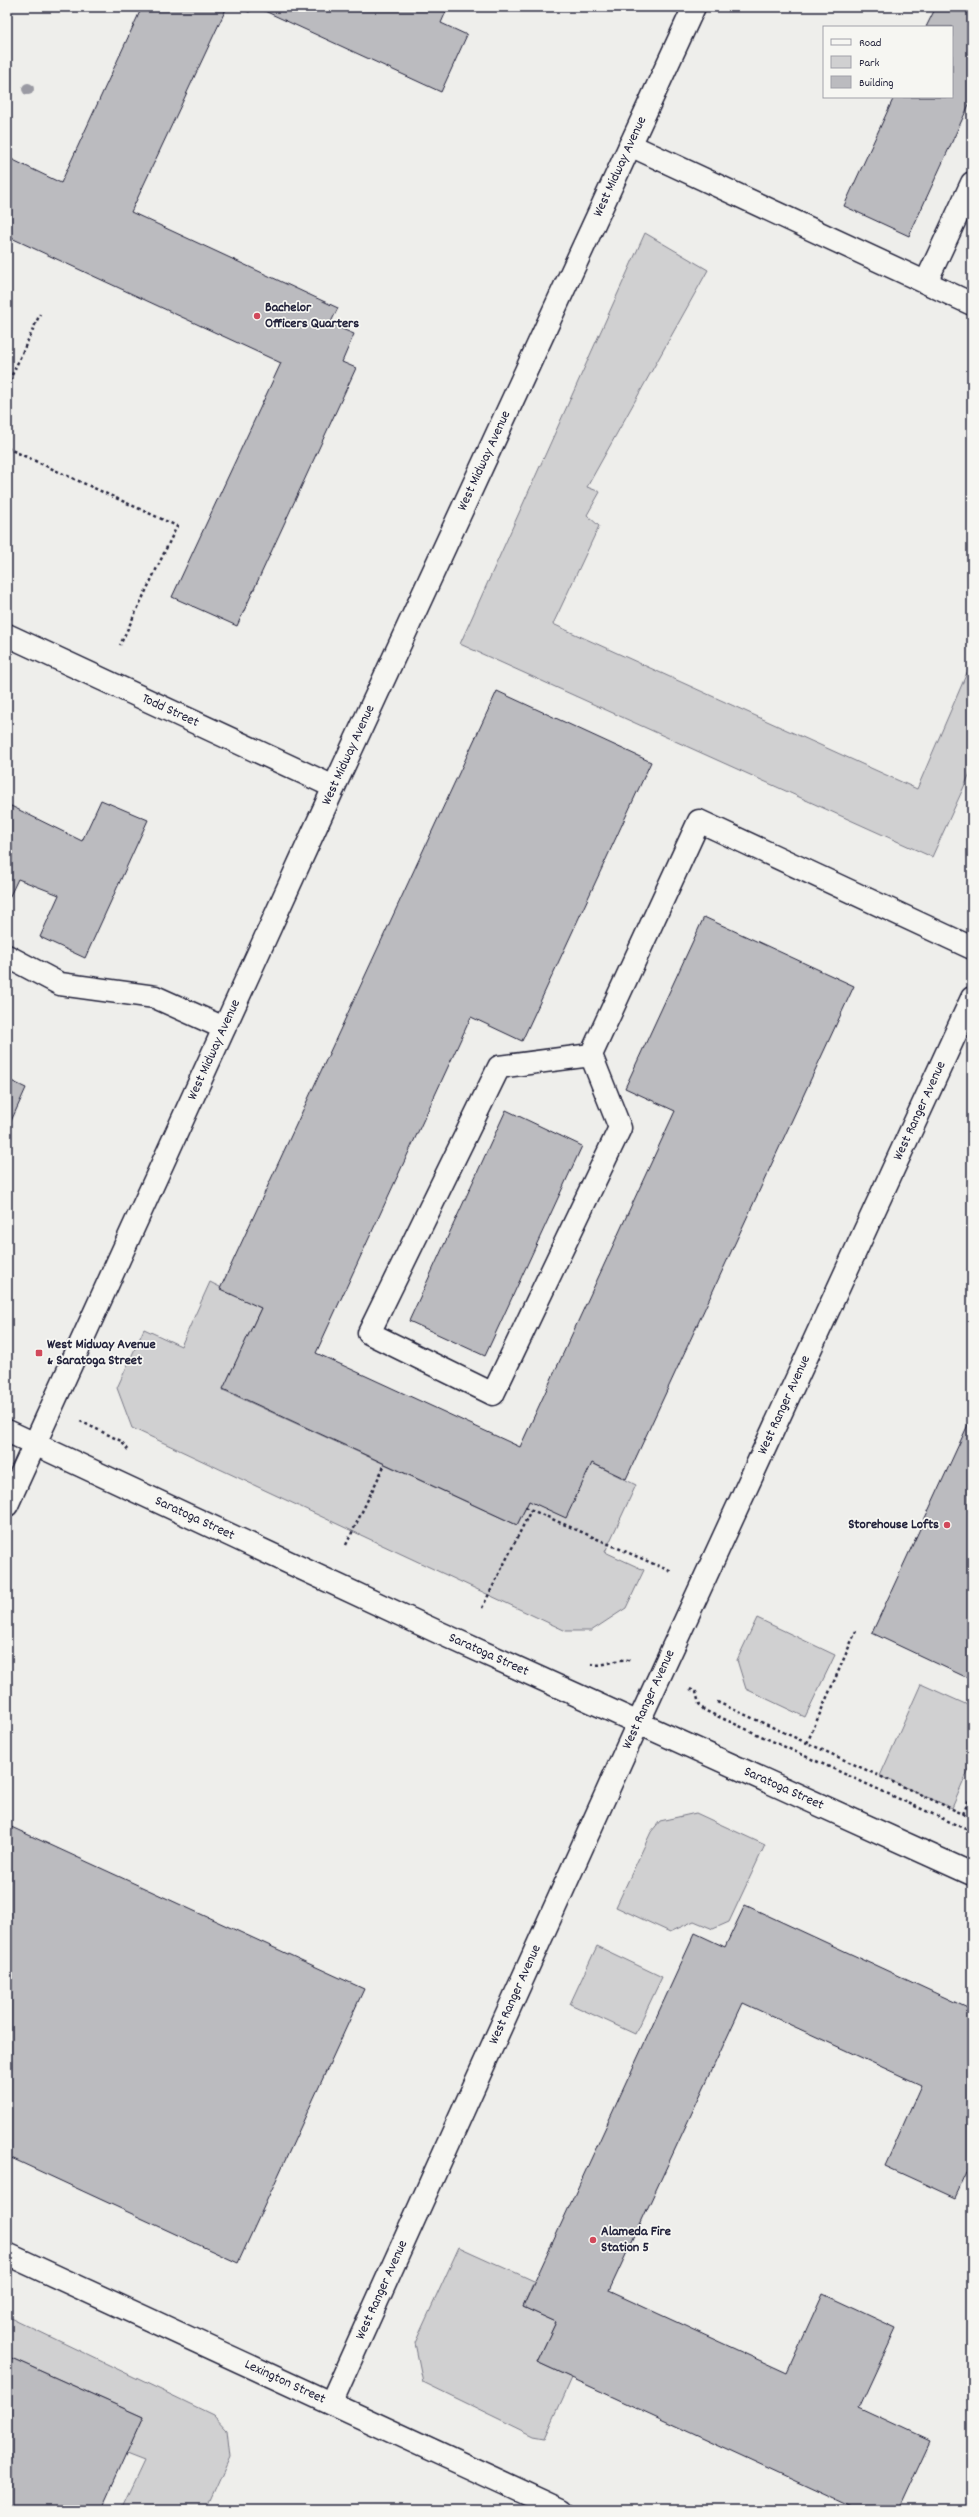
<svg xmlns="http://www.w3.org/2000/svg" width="979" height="2517" font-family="Dekko,sans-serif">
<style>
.green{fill:#d0d0d1;stroke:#797986}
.building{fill:#bbbbbf;stroke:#22223b}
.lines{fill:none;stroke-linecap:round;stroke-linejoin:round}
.minor-casing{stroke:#22223b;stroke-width:25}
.path{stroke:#22223b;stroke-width:2.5;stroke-dasharray:3 3;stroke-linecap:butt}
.minor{stroke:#f6f6f2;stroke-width:22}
.tree{fill:#9a9aa3}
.poi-dot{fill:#d1495b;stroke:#f6f6f2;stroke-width:1.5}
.labels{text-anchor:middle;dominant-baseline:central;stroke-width:3.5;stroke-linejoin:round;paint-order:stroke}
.street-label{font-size:14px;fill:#22223b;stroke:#f6f6f2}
.poi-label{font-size:14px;font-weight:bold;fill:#22223b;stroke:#f6f6f2;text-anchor:start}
</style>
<rect width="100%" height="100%" fill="#eeeeeb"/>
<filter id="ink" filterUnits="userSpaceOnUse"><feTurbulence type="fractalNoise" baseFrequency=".025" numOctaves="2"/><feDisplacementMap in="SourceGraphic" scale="8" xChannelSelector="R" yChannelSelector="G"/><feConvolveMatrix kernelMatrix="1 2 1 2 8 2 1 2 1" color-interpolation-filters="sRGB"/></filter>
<g filter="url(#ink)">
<path class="green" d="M 645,233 L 708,270 L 587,487 L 600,492 L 587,515 L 599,526 L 553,624 L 917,789 L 972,661 L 972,769 L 932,857 L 460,644 Z
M 210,1282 L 261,1308 L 223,1390 L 517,1525 L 529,1501 L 592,1463 L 636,1485 L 605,1552 L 644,1570 L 626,1608 L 591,1631 L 566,1631 L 132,1428 L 117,1388 L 144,1329 L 181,1346 Z
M 757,1618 L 835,1655 L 805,1717 L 746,1689 L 737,1660 Z
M 921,1684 L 972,1707 L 972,1762 L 952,1808 L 880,1776 Z
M 696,1813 L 765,1845 L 729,1922 L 713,1929 L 694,1921 L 670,1932 L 616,1907 L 651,1832 L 660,1821 Z
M 597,1946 L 662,1977 L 635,2034 L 570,2004 Z
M 459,2247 L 534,2281 L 523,2307 L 556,2322 L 537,2362 L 572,2378 L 545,2438 L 534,2436 L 423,2382 L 415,2343 Z
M 7,2316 L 213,2415 L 227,2430 L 230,2457 L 206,2510 L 121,2510 L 144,2461 L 126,2454 L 143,2417 L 7,2356 Z"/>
<path class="building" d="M 142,7 L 227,7 L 131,212 L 338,308 L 330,324 L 354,334 L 342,362 L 356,368 L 237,626 L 172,597 L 281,363 L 7,236 L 7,157 L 61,183 Z
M 238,7 L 448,7 L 441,23 L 467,35 L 441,92 L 256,7 L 249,12 Z
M 936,7 L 957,7 L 972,14 L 972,98 L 909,236 L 844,206 L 894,97 L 952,97 L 952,27 L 926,27 Z
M 497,691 L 651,762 L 522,1041 L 471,1017 L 316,1353 L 520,1447 L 675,1111 L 625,1088 L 704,917 L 854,986 L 626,1479 L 592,1463 L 566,1518 L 529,1501 L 517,1525 L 223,1389 L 261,1308 L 220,1289 Z
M 101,800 L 148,820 L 85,958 L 40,937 L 59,895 L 18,879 L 7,902 L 7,804 L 82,841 Z
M 7,1079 L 26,1088 L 7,1130 Z
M 506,1110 L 582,1146 L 485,1356 L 409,1321 Z
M 972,1416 L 972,1680 L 872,1633 Z
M 7,1825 L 364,1989 L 238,2263 L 7,2156 Z
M 745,1905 L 972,2010 L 972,2161 L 955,2198 L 885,2166 L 921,2085 L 743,2003 L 609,2291 L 787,2373 L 823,2294 L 896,2328 L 859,2408 L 930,2441 L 898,2510 L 858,2510 L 537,2362 L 556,2322 L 523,2307 L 695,1933 L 725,1947 Z
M 7,2356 L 143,2417 L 101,2510 L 7,2510 Z"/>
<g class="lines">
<defs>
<g id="minor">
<path d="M 630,145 L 972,304"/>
<path d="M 926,282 L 972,183"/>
<path id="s1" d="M 7,635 L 334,787"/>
<path d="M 7,956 L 60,984 L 155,997 L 224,1028"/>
<path d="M 591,1055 L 499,1067 L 369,1333 L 493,1394 L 620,1128 L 591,1055 L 699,821 L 972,948"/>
<path id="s2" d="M 7,1431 L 440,1633 L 972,1874"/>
<path id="s3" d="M 7,1505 L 334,787 L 694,7"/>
<path id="s4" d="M 7,2254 L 562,2510"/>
<path id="s5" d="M 331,2403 L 639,1721 L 972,998"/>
</g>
</defs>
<use href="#minor" class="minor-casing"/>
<path class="path" d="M 7,386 L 40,314
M 7,448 L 177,526 L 120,645
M 80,1421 L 121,1441 L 129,1451
M 525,1507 L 672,1572
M 346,1545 L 385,1464
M 482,1608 L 531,1510
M 591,1664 C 606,1668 619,1656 631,1661
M 690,1689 L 696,1692 L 699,1704 L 704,1710 L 972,1832
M 717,1702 L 972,1818
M 807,1743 L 856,1631
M 963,1814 L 972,1793"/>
<use href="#minor" class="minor"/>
</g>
<circle class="tree" cx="28" cy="89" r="6"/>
</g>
<g class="poi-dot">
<circle cx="257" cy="316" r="4"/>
<rect x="35" y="1349" width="8" height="8" rx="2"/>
<circle cx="947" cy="1525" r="4"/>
<circle cx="593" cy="2240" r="4"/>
</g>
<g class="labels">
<g class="street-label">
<text stroke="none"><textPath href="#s3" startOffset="1472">West Midway Avenue</textPath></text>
<text stroke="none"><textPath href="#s3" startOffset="1148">West Midway Avenue</textPath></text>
<text stroke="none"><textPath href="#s1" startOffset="180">Todd Street</textPath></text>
<text stroke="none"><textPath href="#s3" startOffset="824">West Midway Avenue</textPath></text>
<text stroke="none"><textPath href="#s3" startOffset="500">West Midway Avenue</textPath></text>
<text stroke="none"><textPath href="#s5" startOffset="1420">West Ranger Avenue</textPath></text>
<text stroke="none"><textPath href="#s5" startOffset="1096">West Ranger Avenue</textPath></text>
<text stroke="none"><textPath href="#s2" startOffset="207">Saratoga Street</textPath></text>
<text stroke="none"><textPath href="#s2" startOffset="531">Saratoga Street</textPath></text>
<text stroke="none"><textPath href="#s5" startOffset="772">West Ranger Avenue</textPath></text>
<text stroke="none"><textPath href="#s2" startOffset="855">Saratoga Street</textPath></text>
<text stroke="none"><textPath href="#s5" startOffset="448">West Ranger Avenue</textPath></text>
<text stroke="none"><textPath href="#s5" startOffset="124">West Ranger Avenue</textPath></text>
<text stroke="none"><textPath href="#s4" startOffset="306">Lexington Street</textPath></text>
</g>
<g class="poi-label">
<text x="265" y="308">Bachelor<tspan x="265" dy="16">Officers Quarters</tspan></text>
<text x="47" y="1345">West Midway Avenue<tspan x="47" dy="16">&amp; Saratoga Street</tspan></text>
<text x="939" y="1525" text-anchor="end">Storehouse Lofts</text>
<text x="601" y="2232">Alameda Fire<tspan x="601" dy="16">Station 5</tspan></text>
</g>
</g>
<rect width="979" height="2517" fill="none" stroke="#f6f6f2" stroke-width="24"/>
<rect x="12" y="12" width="955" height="2493" fill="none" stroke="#22223b" stroke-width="1.5" filter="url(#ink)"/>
<rect x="823" y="26" width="130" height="72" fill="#f6f6f2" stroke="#a1a1a9"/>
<rect x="831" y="39" width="20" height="6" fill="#f6f6f2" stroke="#a1a1a9"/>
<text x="859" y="46" font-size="12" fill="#22223b">Road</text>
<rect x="831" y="56" width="20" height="12" fill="#d0d0d1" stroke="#a1a1a9"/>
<text x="859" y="66" font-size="12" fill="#22223b">Park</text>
<rect x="831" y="76" width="20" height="12" fill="#bbbbbf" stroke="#a1a1a9"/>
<text x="859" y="86" font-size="12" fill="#22223b">Building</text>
</svg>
